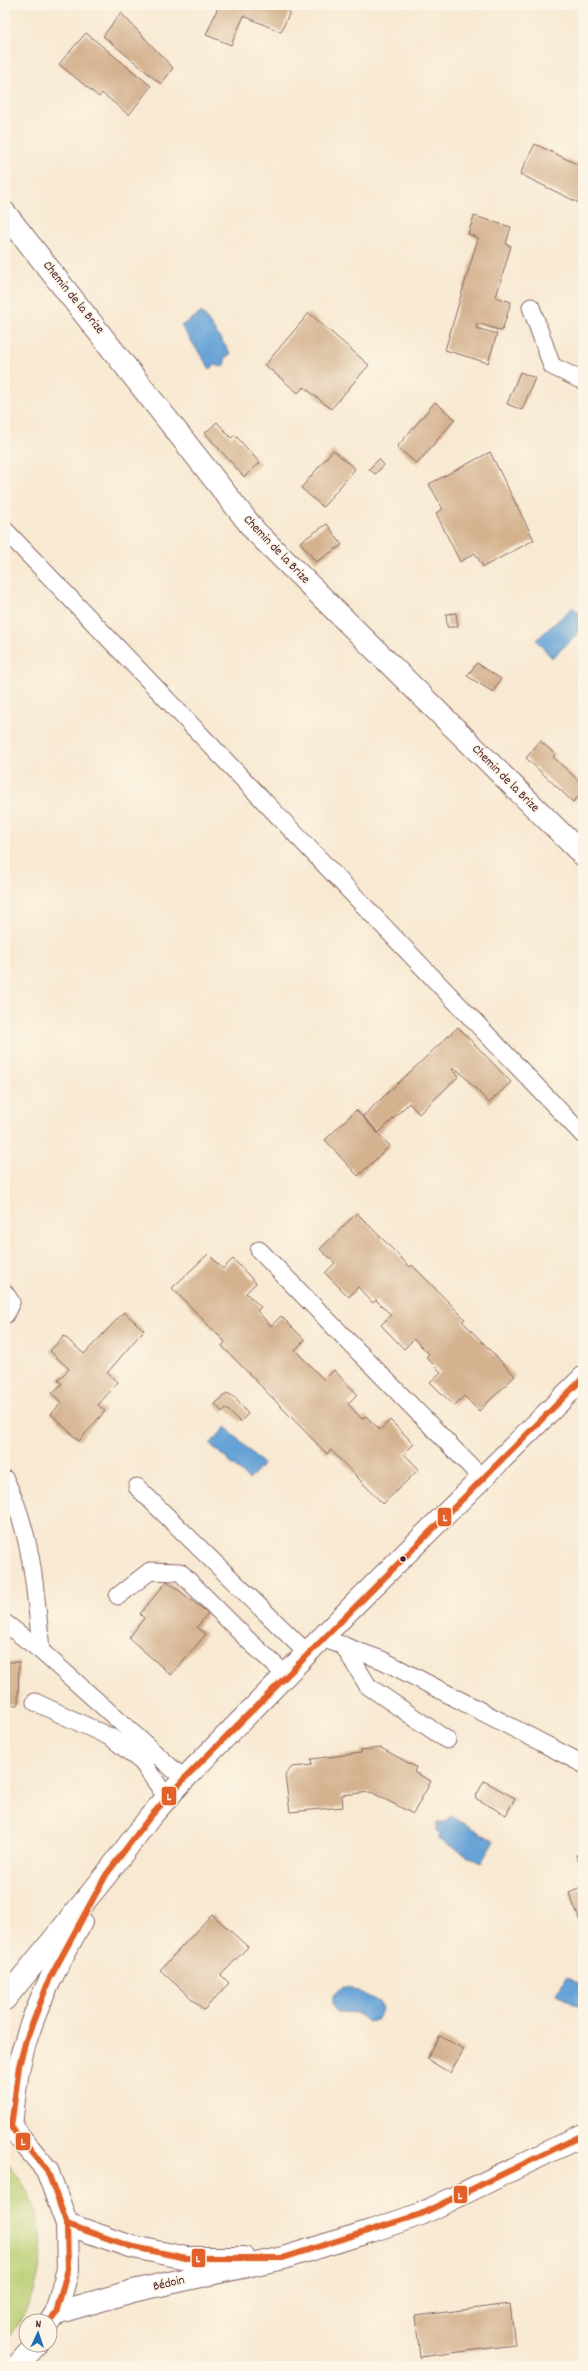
<svg xmlns="http://www.w3.org/2000/svg" width="588" height="2371" font-family="Dekko,sans-serif">
<style>
.green{fill:#b8ce72;stroke:#81764e}
.water{fill:#65a2d7;stroke:#586081}
.building{fill:#d4b290}
.lines{fill:none;stroke-linecap:round;stroke-linejoin:round}
.lane-casing{stroke:#876665;stroke-width:19}
.street-casing{stroke:#876665;stroke-width:24}
.secondary-casing{stroke:#876665;stroke-width:24}
.lane{stroke:#fff;stroke-width:17}
.street{stroke:#fff;stroke-width:22}
.secondary{stroke:#fff;stroke-width:22}
.bus-1-casing{stroke:#fcf5e5;stroke-width:9}
.bus-1{stroke:#e2612b;stroke-width:6}
.bus-dot{fill:#4a1f2b;stroke:#fcf5e5;stroke-width:1.5}
.labels{text-anchor:middle;dominant-baseline:central;stroke-width:3.5;stroke-linejoin:round;paint-order:stroke}
.street-label{font-size:13px;fill:#4a1f2b;stroke:#fcf5e5}
.line-badge{stroke:#fcf5e5;stroke-width:1.5}
.badge-label{font-size:11px;text-anchor:middle;font-weight:bold;fill:#fff}
</style>
<rect width="100%" height="100%" fill="#fcf5e5"/>
<filter id="ink" filterUnits="userSpaceOnUse"><feTurbulence type="fractalNoise" baseFrequency=".025" numOctaves="2"/><feDisplacementMap in="SourceGraphic" scale="8" xChannelSelector="R" yChannelSelector="G"/><feConvolveMatrix kernelMatrix="1 2 1 2 8 2 1 2 1" color-interpolation-filters="sRGB"/></filter>
<filter id="wash" filterUnits="userSpaceOnUse"><feTurbulence type="fractalNoise" baseFrequency=".012" numOctaves="4" result="noise"/><feDisplacementMap in="SourceGraphic" scale="16" xChannelSelector="R" yChannelSelector="G"/><feGaussianBlur stdDeviation="0.9" result="paint"/><feColorMatrix in="noise" values="0 0 0 0 0 0 0 0 0 0 0 0 0 0 0 0 0 1.4 0 .05"/><feComposite in="paint" operator="in"/></filter>
<g filter="url(#wash)">
<rect width="100%" height="100%" fill="#f8e9d2"/>
<path class="green" d="M 5,2161 C 48,2205 52,2271 19,2322 C 15,2328 11,2337 5,2342 Z"/>
<path class="water" d="M 202,312 L 231,354 L 225,358 L 225,364 L 222,367 L 215,365 L 210,369 L 181,326 Z
M 573,607 L 583,617 L 583,629 L 552,658 L 536,640 Z
M 226,1427 L 263,1464 L 249,1480 L 210,1444 Z
M 451,1816 L 494,1841 L 481,1863 L 438,1839 L 440,1835 L 437,1832 L 437,1823 L 448,1821 Z
M 566,1977 L 583,1986 L 583,2008 L 557,1994 Z
M 344,1986 L 350,1987 L 379,2002 L 382,2010 L 377,2020 L 368,2022 L 357,2013 L 337,2012 C 329,2002 332,1991 344,1986 Z"/>
<g id="blocks">
<path class="building" d="M 219,5 L 293,5 L 281,32 L 244,16 L 231,45 L 206,35 Z
M 121,13 L 173,68 L 161,84 L 103,36 Z
M 86,33 L 151,86 L 129,115 L 102,93 L 99,97 L 59,64 Z
M 535,144 L 583,167 L 583,205 L 520,174 Z
M 474,216 L 511,227 L 506,244 L 511,246 L 496,297 L 511,302 L 502,331 L 477,323 L 476,328 L 497,334 L 488,363 L 445,350 L 478,238 L 468,234 Z
M 309,313 L 369,365 L 331,409 L 304,387 L 298,393 L 265,365 Z
M 520,372 L 535,378 L 522,410 L 507,404 Z
M 435,402 L 455,419 L 417,464 L 397,447 Z
M 217,422 L 231,438 L 235,435 L 260,463 L 244,477 L 205,433 Z
M 333,450 L 355,469 L 323,507 L 301,488 Z
M 490,452 L 534,540 L 483,567 L 475,553 L 460,562 L 436,513 L 443,509 L 429,484 Z
M 379,459 L 384,465 L 375,474 L 369,469 Z
M 327,524 L 342,545 L 316,562 L 300,542 Z
M 456,613 L 458,627 L 447,627 L 446,614 Z
M 477,663 L 501,679 L 493,692 L 467,676 Z
M 540,741 L 555,754 L 553,757 L 583,785 L 583,792 L 573,802 L 526,758 Z
M 458,1027 L 511,1082 L 489,1103 L 458,1070 L 452,1069 L 459,1076 L 419,1114 L 409,1103 L 379,1133 L 363,1116 Z
M 356,1110 L 390,1146 L 358,1176 L 325,1140 Z
M 357,1213 L 410,1267 L 412,1265 L 465,1319 L 462,1321 L 515,1376 L 479,1411 L 464,1396 L 454,1406 L 430,1382 L 441,1372 L 426,1357 L 429,1354 L 414,1339 L 404,1349 L 381,1325 L 391,1315 L 376,1300 L 373,1303 L 358,1287 L 349,1297 L 325,1273 L 335,1263 L 320,1249 Z
M 208,1254 L 223,1269 L 233,1259 L 256,1283 L 246,1293 L 261,1307 L 257,1311 L 271,1326 L 281,1316 L 305,1340 L 295,1350 L 324,1380 L 334,1370 L 357,1394 L 348,1404 L 362,1419 L 366,1416 L 380,1430 L 390,1420 L 414,1444 L 404,1454 L 419,1469 L 383,1504 L 331,1450 L 327,1454 L 222,1346 L 225,1342 L 172,1288 Z
M 124,1312 L 144,1330 L 107,1373 L 118,1382 L 98,1405 L 105,1411 L 79,1441 L 51,1414 L 61,1403 L 52,1393 L 62,1384 L 58,1380 L 69,1369 L 50,1351 L 64,1336 L 84,1354 Z
M 227,1393 L 236,1398 L 248,1414 L 240,1422 L 226,1408 L 222,1412 L 215,1404 Z
M 167,1581 L 208,1613 L 197,1627 L 206,1634 L 171,1675 L 129,1638 L 144,1618 L 140,1614 Z
M 5,1662 L 19,1662 L 18,1705 L 5,1705 Z
M 381,1748 L 416,1767 L 414,1772 L 431,1781 L 413,1814 L 371,1792 L 342,1795 L 343,1807 L 290,1812 L 285,1775 L 292,1767 L 312,1765 L 311,1759 L 361,1753 L 361,1750 Z
M 484,1781 L 515,1798 L 506,1815 L 475,1798 Z
M 583,1852 L 583,1870 L 576,1855 Z
M 583,1887 L 583,1929 L 569,1893 Z
M 212,1914 L 248,1947 L 221,1975 L 229,1983 L 204,2010 L 160,1970 Z
M 440,2036 L 464,2049 L 450,2073 L 427,2059 Z
M 510,2304 L 515,2345 L 420,2357 L 415,2316 Z"/>
</g>
</g>
<g filter="url(#ink)">
<use href="#blocks" fill-opacity="0" stroke="#876665" stroke-width="1"/>
<g class="lines">
<defs>
<path id="lane" d="M 531,307 L 552,366 L 583,381
M 5,530 L 583,1135
M 259,1250 L 482,1478
M 5,1293 L 11,1302 L 5,1315
M 5,1479 C 32,1532 36,1593 41,1651 L 184,1779
M 137,1487 L 307,1653
M 118,1596 L 150,1571 L 180,1572 L 250,1642 L 286,1675
M 5,1623 L 41,1651
M 322,1638 L 382,1660 L 583,1764
M 343,1645 L 368,1686 L 447,1740
M 35,1702 L 112,1738 L 142,1762 L 167,1798"/>
<path id="street" d="M 5,213 L 255,531 L 583,855"/>
<path id="secondary" d="M 5,1999 L 106,1875 L 150,1817 L 184,1779 L 354,1605 L 583,1378
M 5,2124 L 11,2127 L 47,2170 L 67,2224 L 68,2269 L 56,2313 L 50,2322
M 11,2127 C 13,2107 15,2086 19,2066 C 30,2014 56,1967 81,1922
M 67,2224 L 129,2246 L 186,2258 L 244,2258
M 56,2313 L 133,2291 L 283,2258 L 371,2231 L 421,2214 L 583,2135
M 17,2366 L 36,2345"/>
</defs>
<use href="#lane" class="lane-casing"/>
<use href="#street" class="street-casing"/>
<use href="#secondary" class="secondary-casing"/>
<use href="#lane" class="lane"/>
<use href="#street" class="street"/>
<use href="#secondary" class="secondary"/>
<defs>
<path id="bus-1" d="M 67,2224 L 129,2246 L 186,2258 L 283,2258 L 421,2214 L 583,2135
M 50,2322 L 56,2313 L 68,2269 L 67,2224 L 47,2170 L 11,2127 L 19,2066 L 26,2040 L 50,1978 L 106,1875 L 150,1817 L 184,1779 L 583,1378"/>
</defs>
<use href="#bus-1" class="bus-1-casing"/>
<use href="#bus-1" class="bus-1"/>
</g>
</g>
<circle class="bus-dot" cx="403" cy="1559" r="3.5"/>
<g class="labels">
<g class="street-label">
<text transform="translate(73 298) rotate(51)">Chemin de la Brize</text>
<text transform="translate(276 550) rotate(46)">Chemin de la Brize</text>
<text transform="translate(505 779) rotate(45)">Chemin de la Brize</text>
<text transform="translate(169 2284) rotate(-13)">Bédoin</text>
</g>
</g>
<g class="line-badge">
<rect x="437" y="1507" width="15" height="20" rx="4" fill="#e2612b"/>
<rect x="161" y="1786" width="16" height="20" rx="4" fill="#e2612b"/>
<rect x="15" y="2132" width="16" height="19" rx="4" fill="#e2612b"/>
<rect x="453" y="2185" width="15" height="19" rx="4" fill="#e2612b"/>
<rect x="191" y="2248" width="15" height="20" rx="4" fill="#e2612b"/>
</g>
<g class="badge-label">
<text x="445" y="1521">L</text>
<text x="169" y="1800">L</text>
<text x="23" y="2145">L</text>
<text x="460" y="2199">L</text>
<text x="198" y="2262">L</text>
</g>
<rect width="588" height="2371" fill="none" stroke="#fcf5e5" stroke-width="20"/>
<g transform="translate(38 2333) rotate(3)"><circle r="19" fill="#fcf5e5" stroke="#b59f9b"/>
<path d="M0-3L7 15L0 10L-7 15Z" fill="#1f6fb2"/>
<text y="-6" font-size="11" font-weight="bold" text-anchor="middle" fill="#4a1f2b">N</text>
</g>
</svg>
